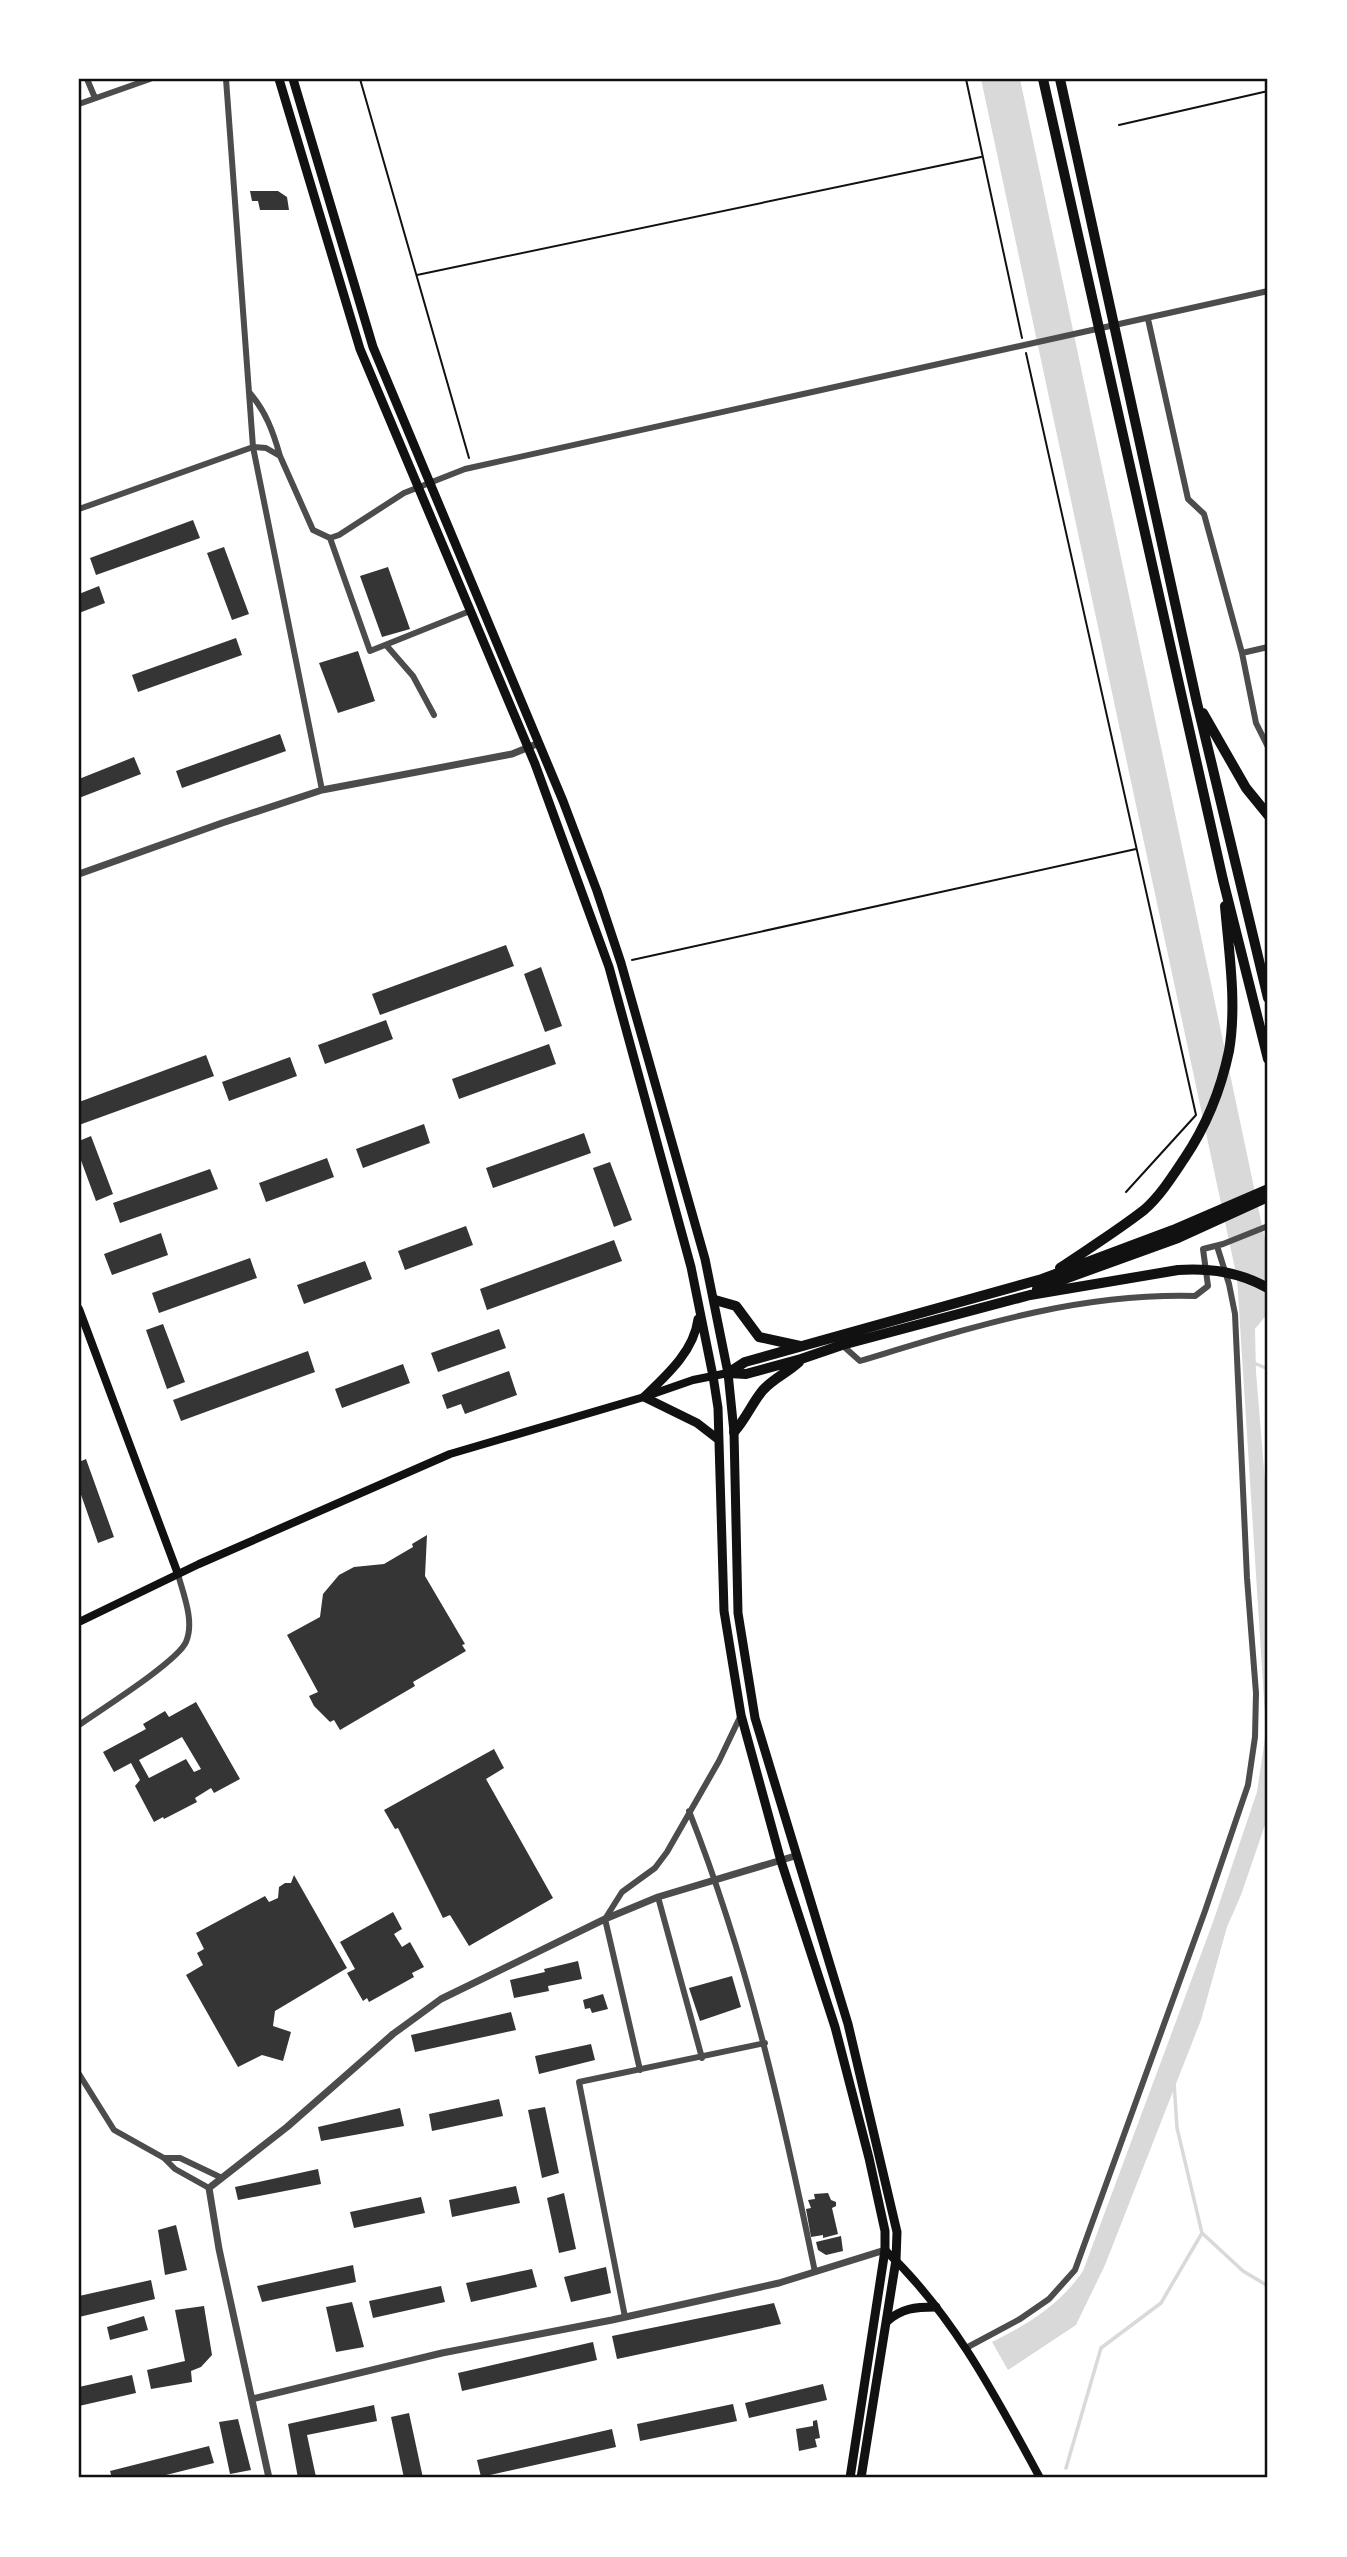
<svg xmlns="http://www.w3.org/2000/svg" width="1347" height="2557" font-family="Karla,sans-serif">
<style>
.water{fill:#d9d9d9}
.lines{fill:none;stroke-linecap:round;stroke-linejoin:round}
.stream{stroke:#d9d9d9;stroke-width:3.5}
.building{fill:#353535;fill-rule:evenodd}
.path{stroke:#111;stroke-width:2}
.minor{stroke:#4c4c4c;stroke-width:6}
.tertiary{stroke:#4c4c4c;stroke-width:7}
.secondary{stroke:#111;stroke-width:8}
.primary{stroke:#111;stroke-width:9}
.trunk{stroke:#111;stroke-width:10}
.neatline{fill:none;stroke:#111;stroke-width:2.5}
</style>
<rect width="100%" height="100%" fill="#fff"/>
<path class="water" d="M 981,79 L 1020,79 L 1268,1254 L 1268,1313 L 1255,1329 L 1256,1372 L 1268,1518 L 1268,1816 L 1241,1895 L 1227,1927 L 1201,2020 L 1105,2265 L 1076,2325 L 1008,2370 L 992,2342 C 1028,2324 1060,2305 1083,2271 L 1213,1922 L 1257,1792 L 1266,1731 L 1237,1278 Z"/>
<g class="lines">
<path class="stream" d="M 1254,1363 L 1268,1369
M 1174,2082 L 1177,2128 L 1202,2233 L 1243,2271 L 1268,2286
M 1066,2468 L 1101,2348 L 1161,2303 L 1202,2233"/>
</g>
<path class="building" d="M 250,191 L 278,191 L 287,197 L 289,210 L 260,210 L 258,201 L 252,201 Z
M 193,520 L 200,538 L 96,575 L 90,558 Z
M 224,547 L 249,614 L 232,620 L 207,553 Z
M 388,567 L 410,629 L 382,637 L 360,576 Z
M 99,586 L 105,603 L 79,613 L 79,594 Z
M 236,638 L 242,655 L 138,692 L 132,675 Z
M 358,651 L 375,701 L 338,713 L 319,663 Z
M 280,734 L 286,751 L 182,788 L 176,771 Z
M 134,757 L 141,774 L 79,798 L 79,779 Z
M 506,945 L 514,966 L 380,1015 L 372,994 Z
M 541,967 L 562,1026 L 545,1032 L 524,974 Z
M 386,1020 L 393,1039 L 325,1064 L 318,1045 Z
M 549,1044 L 556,1064 L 459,1099 L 452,1079 Z
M 206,1055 L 214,1076 L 79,1125 L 79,1102 Z
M 290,1057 L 297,1076 L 229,1101 L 222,1082 Z
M 424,1124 L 430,1143 L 363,1168 L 356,1149 Z
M 584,1133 L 591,1153 L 493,1188 L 486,1168 Z
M 91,1136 L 113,1194 L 96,1201 L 79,1155 L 79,1141 Z
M 327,1158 L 334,1177 L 266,1202 L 259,1183 Z
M 610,1162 L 632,1220 L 614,1227 L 593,1168 Z
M 210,1169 L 218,1189 L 120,1223 L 113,1203 Z
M 466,1226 L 473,1245 L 405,1270 L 398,1251 Z
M 161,1233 L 168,1255 L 112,1275 L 104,1254 Z
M 614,1240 L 622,1261 L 487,1310 L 480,1289 Z
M 250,1258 L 257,1278 L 159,1313 L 152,1293 Z
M 365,1261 L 372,1279 L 304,1304 L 297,1285 Z
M 163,1324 L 185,1382 L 167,1389 L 146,1330 Z
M 499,1329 L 506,1348 L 438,1372 L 431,1353 Z
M 308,1351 L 315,1372 L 181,1421 L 173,1400 Z
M 403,1364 L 410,1383 L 342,1408 L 335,1389 Z
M 509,1371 L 517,1395 L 465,1414 L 461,1404 L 447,1409 L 442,1395 Z
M 86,1459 L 114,1537 L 98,1543 L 79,1489 L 79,1462 Z
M 427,1535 L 425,1576 L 465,1644 L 462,1645 L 466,1651 L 413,1682 L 415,1686 L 340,1730 L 334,1720 L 330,1722 L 314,1706 L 309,1696 L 318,1692 L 287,1635 L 320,1617 L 323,1594 L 339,1575 L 354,1567 L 384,1564 L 413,1547 L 412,1544 Z
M 196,1702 L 240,1779 L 214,1793 L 211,1788 L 195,1798 L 197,1802 L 164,1819 L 163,1817 L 154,1822 L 135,1786 L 140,1780 L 131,1763 L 114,1772 L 103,1752 L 146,1729 L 143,1724 L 165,1711 L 169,1717 ZM 182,1737 L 201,1769 L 194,1772 L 186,1759 L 149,1778 L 139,1760 Z
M 494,1749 L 504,1768 L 486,1779 L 553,1898 L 469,1946 L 450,1915 L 443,1918 L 398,1828 L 395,1829 L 384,1810 Z
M 294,1875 L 347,1968 L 275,2011 L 273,2026 L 291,2032 L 283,2061 L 262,2055 L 238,2067 L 186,1975 L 203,1965 L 197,1953 L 204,1949 L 196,1933 L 265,1896 L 269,1902 L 278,1898 L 279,1887 L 285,1883 L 291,1883 Z
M 393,1912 L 402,1929 L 394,1934 L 402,1947 L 410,1942 L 424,1967 L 412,1973 L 414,1977 L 369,2002 L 367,1998 L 363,2001 L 347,1973 L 355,1969 L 340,1942 Z
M 578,1961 L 582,1979 L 548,1986 L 549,1991 L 514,1998 L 510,1980 L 545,1972 L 544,1969 Z
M 732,1976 L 741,2007 L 700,2021 L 689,1988 Z
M 603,1994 L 608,2009 L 592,2013 L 590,2008 L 585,2009 L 583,2000 Z
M 511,2012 L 516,2030 L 415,2052 L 411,2035 Z
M 591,2044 L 595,2060 L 539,2074 L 535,2056 Z
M 499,2099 L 503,2116 L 432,2131 L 429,2114 Z
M 545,2107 L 559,2173 L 542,2178 L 528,2110 Z
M 400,2108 L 404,2126 L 321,2141 L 318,2127 Z
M 318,2169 L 321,2184 L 238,2200 L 235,2187 Z
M 516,2186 L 520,2203 L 452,2217 L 449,2200 Z
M 564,2193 L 576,2249 L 559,2253 L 547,2198 Z
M 828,2193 L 831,2200 L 836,2202 L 836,2206 L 832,2208 L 838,2234 L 823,2238 L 823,2235 L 811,2237 L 806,2209 L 811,2208 L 808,2200 L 815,2199 L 814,2194 Z
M 421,2197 L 425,2213 L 354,2228 L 350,2212 Z
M 176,2225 L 187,2270 L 165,2275 L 158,2230 Z
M 841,2236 L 843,2251 L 826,2255 L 818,2250 L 816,2242 Z
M 353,2265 L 356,2282 L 262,2302 L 257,2286 Z
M 606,2267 L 611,2293 L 571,2302 L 564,2277 Z
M 532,2269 L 537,2287 L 471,2302 L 466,2283 Z
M 151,2280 L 155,2299 L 79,2317 L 79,2296 Z
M 441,2286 L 445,2302 L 373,2318 L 369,2301 Z
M 352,2302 L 364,2347 L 336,2352 L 326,2307 Z
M 774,2303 L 781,2324 L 617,2359 L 612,2336 Z
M 204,2306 L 212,2355 L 201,2367 L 191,2371 L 192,2382 L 151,2389 L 147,2370 L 185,2361 L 175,2310 Z
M 144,2316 L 148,2330 L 110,2340 L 107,2327 Z
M 593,2342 L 597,2360 L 462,2391 L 458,2373 Z
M 132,2375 L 136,2393 L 79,2406 L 79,2387 Z
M 823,2384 L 827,2400 L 749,2418 L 745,2403 Z
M 733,2404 L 737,2421 L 640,2441 L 637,2424 Z
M 374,2405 L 377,2421 L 307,2435 L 316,2477 L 298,2478 L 288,2424 Z
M 409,2413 L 423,2478 L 404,2478 L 391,2417 Z
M 238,2419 L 251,2470 L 230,2474 L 219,2422 Z
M 817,2420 L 820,2438 L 815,2439 L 817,2447 L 799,2451 L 796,2429 L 813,2426 L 813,2421 Z
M 612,2429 L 616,2447 L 481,2477 L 477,2460 Z
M 209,2446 L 214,2463 L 154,2478 L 112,2478 L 110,2471 Z"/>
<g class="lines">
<path class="path" d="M 360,79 L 469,458
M 966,79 L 1022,338
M 1119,125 L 1268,91
M 417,275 L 981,157
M 1026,353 L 1196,1115 L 1126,1192
M 632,960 L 1136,849"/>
<path class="minor" d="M 87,79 L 95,98
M 226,79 L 253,447 L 322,790
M 79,104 L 150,79
M 1148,319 L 1188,499 L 1204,514 L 1242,653 L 1256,723 L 1268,747
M 249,392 C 266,412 273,431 280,456
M 79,509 L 253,447 L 266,448 L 280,456 L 313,530 L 330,538 L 339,535 L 404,493 L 465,469 L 1268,291
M 330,538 L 370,651 L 470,611
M 386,645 L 413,676 L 434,715
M 1242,653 L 1268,647
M 842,1345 L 860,1361 C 973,1327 1075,1293 1195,1296 L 1208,1286 L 1203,1249 L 1223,1244 L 1268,1226
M 79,1725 C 100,1710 177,1662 186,1642 C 195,1621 183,1594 178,1574
M 689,1811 C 748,1960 783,2116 815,2272
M 658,1897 L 702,2058
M 640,2070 L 605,1919 L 622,1892 L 655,1868 L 667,1852 L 719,1761 L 741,1715
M 79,2074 L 114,2130 L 164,2158 L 175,2169 L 209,2188
M 164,2158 L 180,2158 L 222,2178
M 625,2317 L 579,2082 L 765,2043
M 966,2348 L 1020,2319 L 1049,2299 L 1075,2270 L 1205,1911 L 1248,1785 L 1255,1737 L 1256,1693 L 1247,1578 L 1235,1314 L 1229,1284 L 1217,1246"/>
<path class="tertiary" d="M 79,874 L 222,823 L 322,790 L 512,754 L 539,743
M 252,2399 L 442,2353 L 612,2320 L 779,2283 L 885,2250
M 269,2478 L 219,2249 L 209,2188 L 287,2127 L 393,2034 L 441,1999 L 605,1919 L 658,1897 L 795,1856"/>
<path class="secondary" d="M 79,1309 L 178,1574
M 79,1622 L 199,1564 L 450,1454 L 644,1397 L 693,1380 L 728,1373
M 885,2250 C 953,2314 996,2397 1040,2478"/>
<path class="primary" d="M 279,79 L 360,349 L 535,764 L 609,967 L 691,1267 L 713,1376 L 718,1408 L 724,1611 L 741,1715 L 781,1861 L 835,2027 L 869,2158 L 885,2231 L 885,2250 L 850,2478
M 293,79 L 373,347 L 563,801 L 597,891 L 621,963 L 705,1259 L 728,1373 L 734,1432 L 738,1613 L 755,1718 L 848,2024 L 897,2232 L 896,2260 L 861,2478
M 698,1319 C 694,1351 667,1375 644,1397 L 697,1423 L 719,1440
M 886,2322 C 902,2308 915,2307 936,2307"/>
<path class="trunk" d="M 1043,79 L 1223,880 L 1268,1059
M 1060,79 L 1197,703 L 1268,998
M 1203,713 L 1246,788 L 1268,815
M 1060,1268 C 1088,1249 1117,1231 1144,1210 C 1160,1196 1172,1177 1184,1159 C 1205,1128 1221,1089 1229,1051 C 1237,1004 1229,953 1225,906
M 1037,1289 L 1178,1238 L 1268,1197
M 715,1300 L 736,1306 L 759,1337 L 800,1346
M 728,1373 L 745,1362 L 1042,1279 L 1173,1230 L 1268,1189
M 729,1373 L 746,1374 L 801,1359 L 842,1345 L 1030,1295 L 1178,1270 C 1211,1268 1239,1272 1268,1288
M 734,1432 C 746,1419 752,1403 763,1390 C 774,1378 787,1373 799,1362"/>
</g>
<rect width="1347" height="2557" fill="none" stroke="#ffffff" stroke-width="161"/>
<rect x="80" y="80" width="1186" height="2396" class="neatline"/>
</svg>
